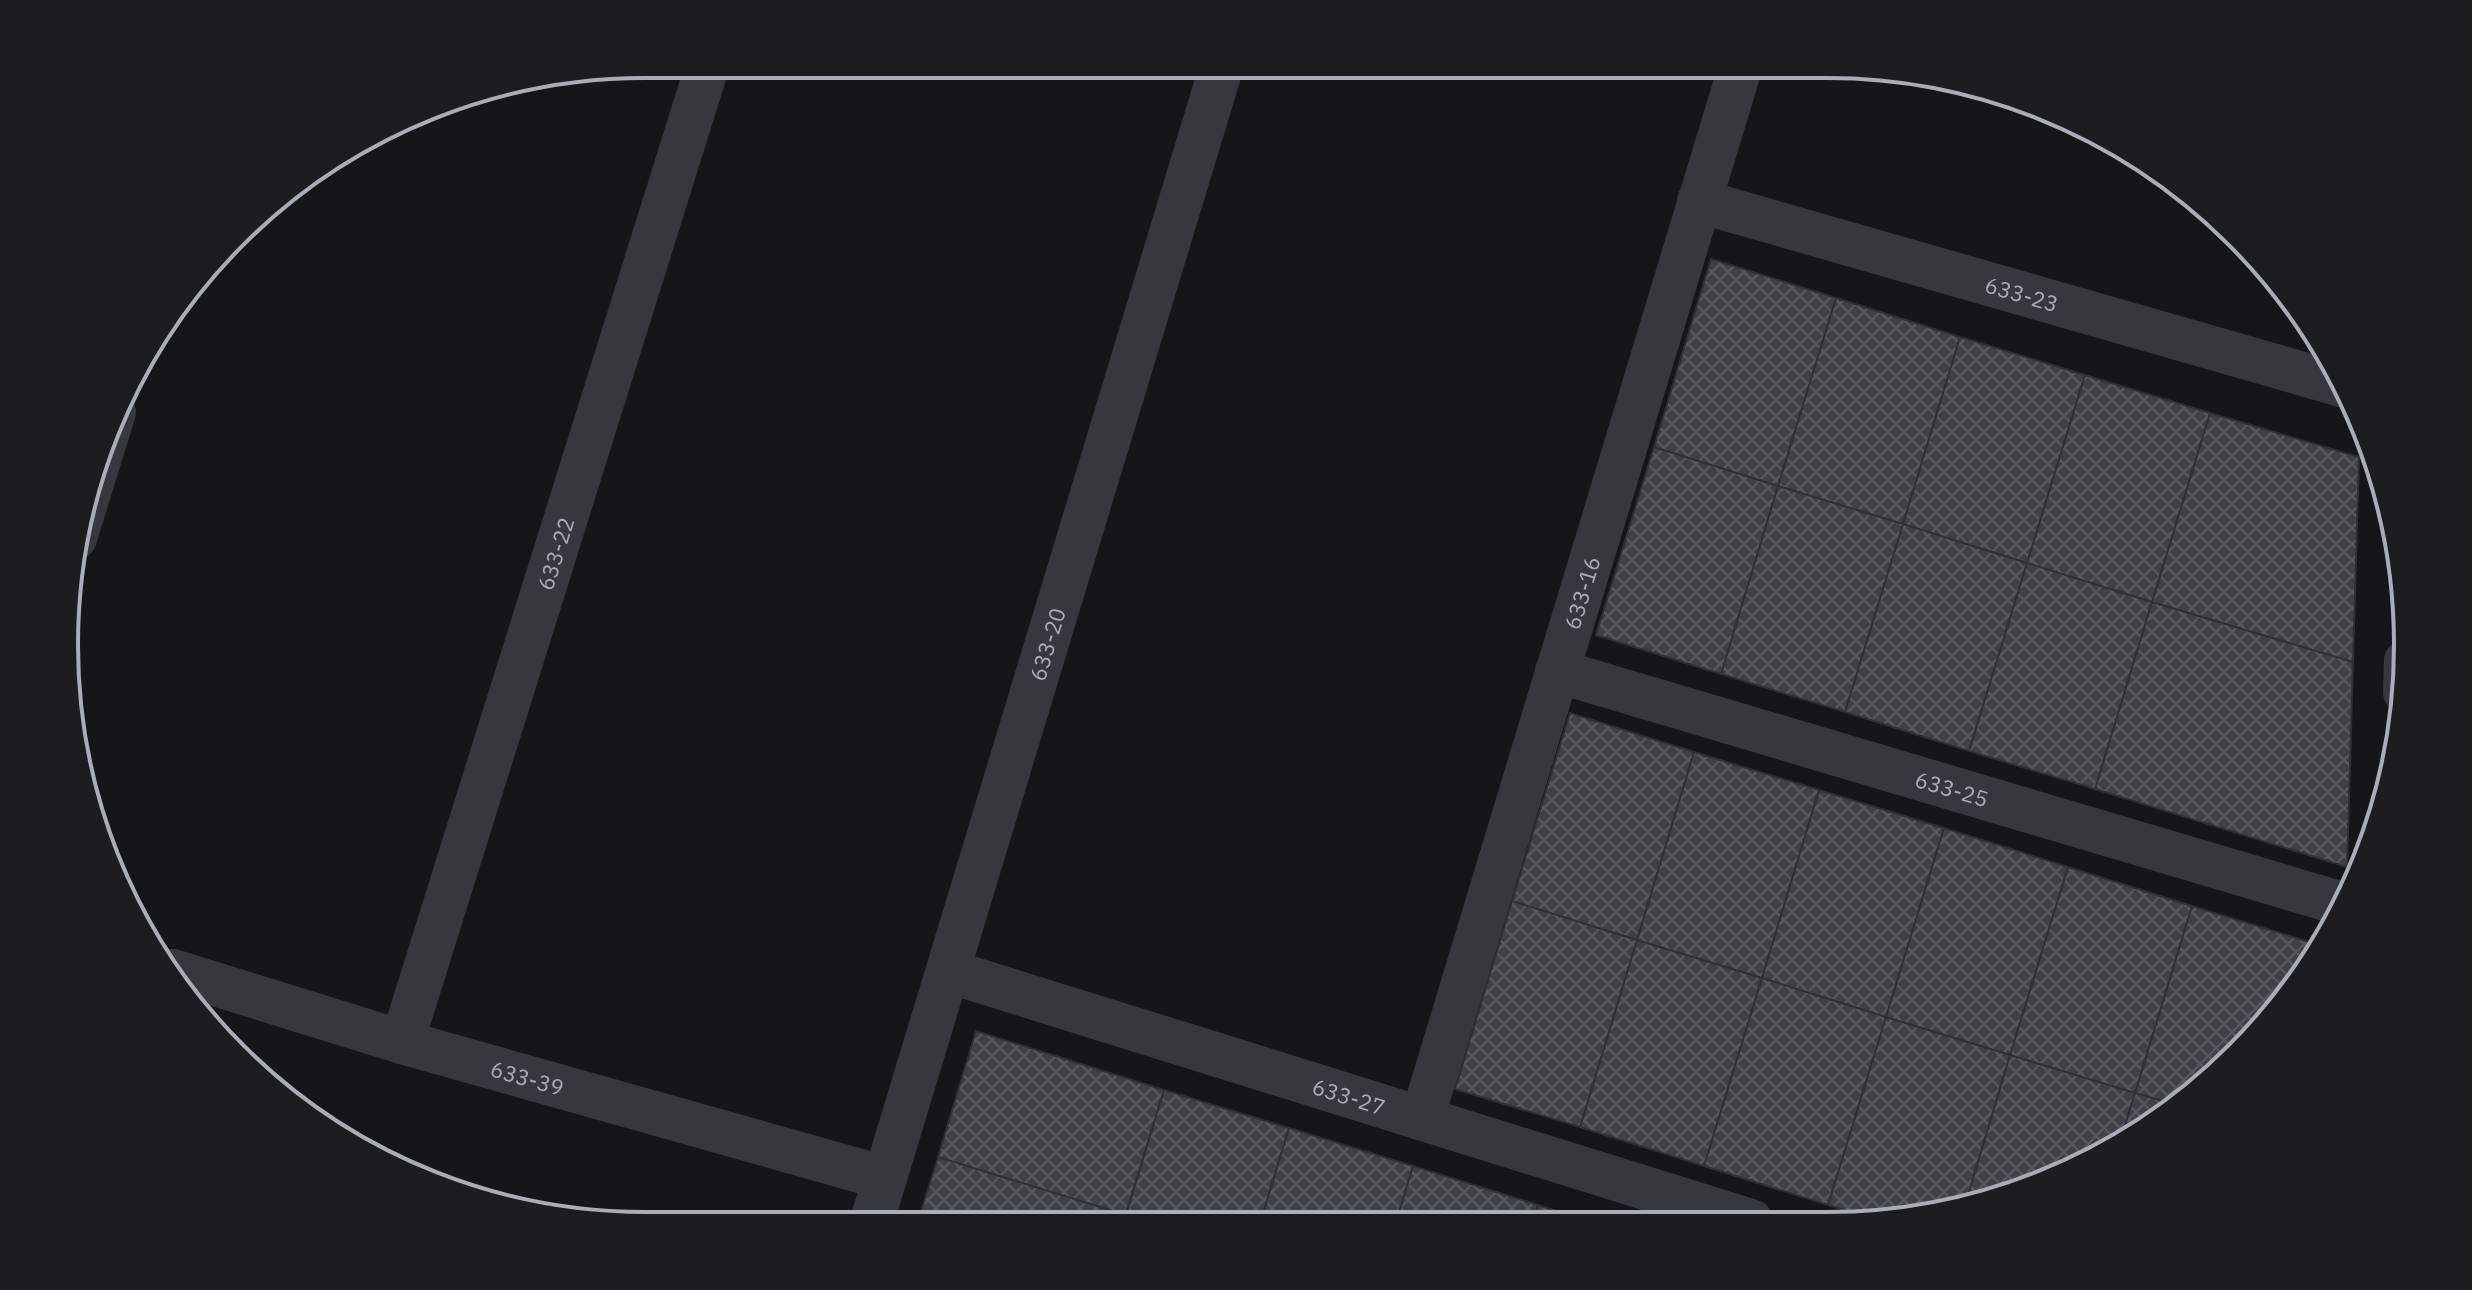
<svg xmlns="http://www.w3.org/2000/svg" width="2472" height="1290" font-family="'IBM Plex Sans',sans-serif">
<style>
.building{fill:url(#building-cross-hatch);stroke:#303034;stroke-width:2}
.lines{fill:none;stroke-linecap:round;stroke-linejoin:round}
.minor{stroke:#37383d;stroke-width:44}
.labels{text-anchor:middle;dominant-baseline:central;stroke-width:6;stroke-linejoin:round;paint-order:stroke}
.street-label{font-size:22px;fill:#a8adb8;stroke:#111113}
.rim{fill:none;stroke:#a8adb8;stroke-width:4}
</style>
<defs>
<pattern id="building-cross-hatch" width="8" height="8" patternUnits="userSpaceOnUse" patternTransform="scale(2)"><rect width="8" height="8" fill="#404145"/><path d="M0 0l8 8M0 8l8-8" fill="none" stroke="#595a5e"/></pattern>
</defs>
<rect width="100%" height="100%" fill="#161618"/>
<path class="building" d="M 1711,259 L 1836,298 L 1778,486 L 1654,447 Z
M 1836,298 L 1960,337 L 1903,524 L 1778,486 Z
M 1960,337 L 2085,375 L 2027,563 L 1903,524 Z
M 2085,375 L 2210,413 L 2152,602 L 2027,563 Z
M 2210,413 L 2359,457 L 2353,662 L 2152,602 Z
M 1654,447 L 1778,486 L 1721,674 L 1596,635 Z
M 1778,486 L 1903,524 L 1845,712 L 1721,674 Z
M 1903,524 L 2027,563 L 1969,751 L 1845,712 Z
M 2027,563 L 2152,602 L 2095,789 L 1969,751 Z
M 2152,602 L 2353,662 L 2347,867 L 2095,789 Z
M 1570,713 L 1694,752 L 1637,940 L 1512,901 Z
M 1694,752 L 1819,790 L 1762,978 L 1637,940 Z
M 1819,790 L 1944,828 L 1886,1017 L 1762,978 Z
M 1944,828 L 2068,867 L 2010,1055 L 1886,1017 Z
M 2068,867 L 2192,906 L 2135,1093 L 2010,1055 Z
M 1512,901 L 1637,940 L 1580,1127 L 1455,1089 Z
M 2192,906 L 2319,945 L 2264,1028 L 2180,1106 L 2135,1093 Z
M 1637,940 L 1762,978 L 1704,1166 L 1580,1127 Z
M 1762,978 L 1886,1017 L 1828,1205 L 1704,1166 Z
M 1886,1017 L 2010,1055 L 1965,1205 L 1903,1221 L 1881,1221 L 1828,1205 Z
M 976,1031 L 1164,1090 L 1126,1215 L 938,1157 Z
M 2010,1055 L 2135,1093 L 2120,1141 L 2049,1182 L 1965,1205 Z
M 1164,1090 L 1289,1128 L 1260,1223 L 1123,1223 Z
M 2135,1093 L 2180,1106 L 2120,1141 Z
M 1289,1128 L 1413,1166 L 1396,1222 L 1260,1223 Z
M 938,1157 L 1126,1215 L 1123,1223 L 917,1224 Z
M 1413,1166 L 1538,1205 L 1532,1222 L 1396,1222 Z
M 1538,1205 L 1592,1222 L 1532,1222 Z"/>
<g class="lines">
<g class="minor">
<path id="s1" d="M 1699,201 L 2345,386"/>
<path d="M 75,538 L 114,412"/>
<path id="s2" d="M 1557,671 L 2346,905"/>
<path d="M 2405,692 L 2406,661"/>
<path id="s3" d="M 173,971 L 402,1042 L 885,1178"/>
<path id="s4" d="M 948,971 L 1751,1221"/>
<path id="s5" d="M 402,1042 L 708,64"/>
<path id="s6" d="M 1422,1119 L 1741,65"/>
<path id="s7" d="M 871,1224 L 1222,65"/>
</g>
</g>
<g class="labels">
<g class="street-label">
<text stroke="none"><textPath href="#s1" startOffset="336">633-23</textPath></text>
<text stroke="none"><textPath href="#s5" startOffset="512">633-22</textPath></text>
<text stroke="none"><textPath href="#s6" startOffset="550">633-16</textPath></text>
<text stroke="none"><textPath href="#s7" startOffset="606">633-20</textPath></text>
<text stroke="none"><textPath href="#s2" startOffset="412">633-25</textPath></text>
<text stroke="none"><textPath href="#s3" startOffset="370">633-39</textPath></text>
<text stroke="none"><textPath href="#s4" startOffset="420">633-27</textPath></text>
</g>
</g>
<path d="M0 0H2472V1290H0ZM645 78H1827A567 567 0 0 1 2394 645V645A567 567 0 0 1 1827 1212H645A567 567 0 0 1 78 645V645A567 567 0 0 1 645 78Z" fill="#1d1d20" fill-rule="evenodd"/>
<path class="rim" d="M645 78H1827A567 567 0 0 1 2394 645V645A567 567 0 0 1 1827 1212H645A567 567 0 0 1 78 645V645A567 567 0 0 1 645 78Z"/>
</svg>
